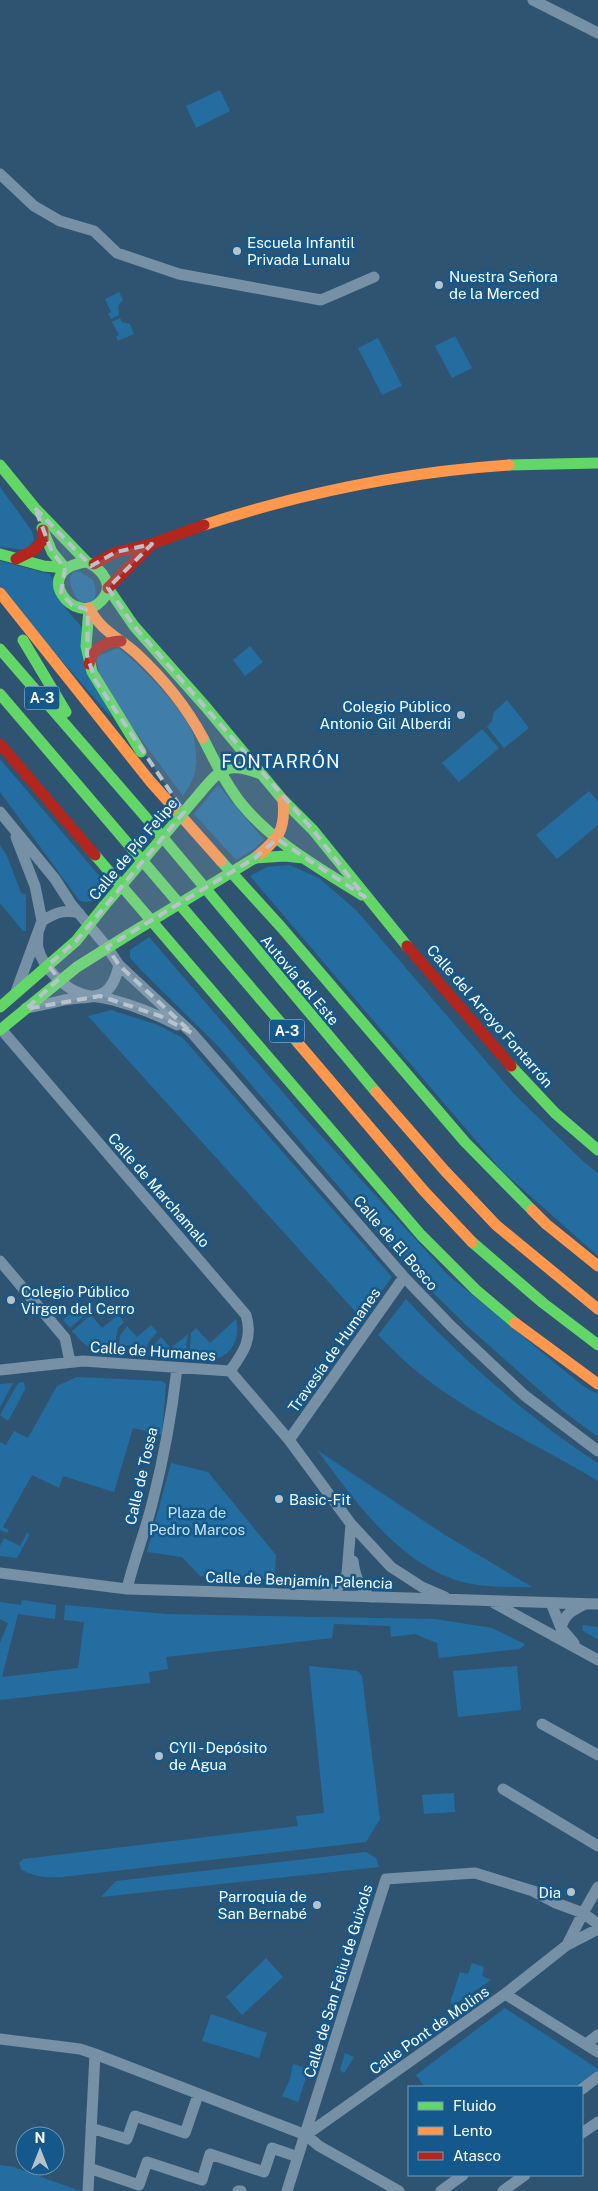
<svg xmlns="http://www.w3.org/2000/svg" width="598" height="2191" font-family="'Public Sans',sans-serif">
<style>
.green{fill:#246da1}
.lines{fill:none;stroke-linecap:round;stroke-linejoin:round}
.street{stroke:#7690a5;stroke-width:11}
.fast{stroke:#63d668;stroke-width:11}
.slow{stroke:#ff974d;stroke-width:11}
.jam{stroke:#b3261e;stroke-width:11}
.fast-bridge{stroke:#63d668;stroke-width:11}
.marked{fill:#b6c3cd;fill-opacity:0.2;stroke:#b6c3cd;stroke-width:4;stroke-dasharray:10 6;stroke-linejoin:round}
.poi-dot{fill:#b6c3cd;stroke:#14588c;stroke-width:2}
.labels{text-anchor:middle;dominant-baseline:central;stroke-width:5;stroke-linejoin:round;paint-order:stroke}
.shield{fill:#14588c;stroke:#b8cddc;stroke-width:1}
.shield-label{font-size:14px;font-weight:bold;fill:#fff}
.poi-label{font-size:15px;fill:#fff;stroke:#14588c;text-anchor:start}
.street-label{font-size:15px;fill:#fff;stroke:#14588c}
.park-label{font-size:15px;fill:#c3e4fc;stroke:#14588c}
.quarter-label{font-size:18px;letter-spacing:1px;fill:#fff;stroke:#14588c}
</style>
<rect width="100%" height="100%" fill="#2f5471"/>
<path class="green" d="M 220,90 L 230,111 L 196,128 L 186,106 Z
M 119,292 L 123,300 L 118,306 L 119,315 L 111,319 L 108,314 L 111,312 L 105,299 Z
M 120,318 L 122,322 L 130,324 L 134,334 L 118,341 L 116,336 L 119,335 L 112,322 Z
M 455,336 L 472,368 L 452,378 L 435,346 Z
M 378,338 L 402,386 L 382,395 L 358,348 Z
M 0,487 L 32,531 L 34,540 L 26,550 L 0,547 Z
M 0,561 L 50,574 L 65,608 L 80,625 L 111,717 L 0,590 Z
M 79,571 L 93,580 C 96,589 97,595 92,603 L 79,601 C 73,592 66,582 73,572 Z
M 250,646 L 263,662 L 245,676 L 233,660 Z
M 118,648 C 138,662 186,712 193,734 C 195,742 197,757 196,765 C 195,777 189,787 183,796 L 101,685 L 96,657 Z
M 507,700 L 529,728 L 504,748 L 487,727 L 492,721 L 494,712 Z
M 482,729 L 499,748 L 459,782 L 442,763 Z
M 0,759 L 107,885 C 98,895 93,907 79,900 L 0,792 Z
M 218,785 L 264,840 L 254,849 L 236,860 L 194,814 Z
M 589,791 L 598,801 L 598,825 L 557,859 L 536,835 Z
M 0,845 L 7,856 L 21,893 L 26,895 L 26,931 L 23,931 L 0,903 Z
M 289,865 L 319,878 L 357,911 L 514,1094 L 585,1163 L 598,1173 L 598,1256 L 502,1171 L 250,876 L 267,867 Z
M 149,937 L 305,1118 L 448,1275 L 583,1386 L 598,1394 L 598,1437 L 563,1411 L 467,1326 L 410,1270 L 218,1046 L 141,970 L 130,958 L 130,950 Z
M 111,1010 L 158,1025 L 183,1038 L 392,1277 L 362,1319 L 88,1016 Z
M 406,1299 C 463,1360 528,1418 598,1463 L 598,1481 C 535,1443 465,1413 409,1365 C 398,1355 388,1345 378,1335 Z
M 81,1305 L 88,1312 L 70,1328 L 63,1320 Z
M 91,1315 L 102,1328 L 118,1315 L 124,1322 L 118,1328 L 115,1344 L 101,1343 L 100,1351 C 86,1348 80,1340 72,1331 Z
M 236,1319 C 241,1341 230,1359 207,1360 L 207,1352 L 190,1350 L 191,1333 L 196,1328 L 210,1343 Z
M 151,1325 L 157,1332 L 148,1343 L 145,1354 L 133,1354 L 133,1346 L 119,1345 L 120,1336 L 127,1326 L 137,1337 Z
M 188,1334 L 186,1350 L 175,1349 L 174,1357 L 150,1355 L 152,1348 L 161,1337 L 171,1348 Z
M 77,1377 L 162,1381 L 166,1384 L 162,1435 L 133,1428 L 114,1492 L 63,1476 L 59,1488 L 32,1475 L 3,1527 L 9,1530 L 7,1533 L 0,1530 L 0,1442 L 6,1445 L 14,1431 L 28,1438 L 57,1386 Z
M 24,1382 L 25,1390 L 8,1421 L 0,1415 L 18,1383 Z
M 13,1383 L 0,1407 L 0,1384 Z
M 317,1450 L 445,1535 L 532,1587 C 505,1587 478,1588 453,1579 C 394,1558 353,1498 317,1450 Z
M 171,1463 L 208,1472 L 276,1555 L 275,1579 L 200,1576 L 182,1557 L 147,1552 Z
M 27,1533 L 30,1534 L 17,1558 L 0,1556 L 0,1546 L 4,1538 L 20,1546 Z
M 22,1600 L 56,1605 L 55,1619 L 18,1614 L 2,1677 L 78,1668 L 84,1622 L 64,1620 L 65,1605 L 166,1614 L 435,1619 L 492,1628 L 525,1644 L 520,1649 L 439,1658 L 437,1643 L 415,1634 L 391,1637 L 390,1626 L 334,1624 L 332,1638 L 166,1657 L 168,1669 L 149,1672 L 150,1683 L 0,1700 L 0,1643 L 8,1623 L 0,1619 L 0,1602 L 21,1605 Z
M 583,1625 L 598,1627 L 598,1640 L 582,1630 Z
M 309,1666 L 358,1671 L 362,1676 L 380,1819 L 366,1842 L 62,1877 C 46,1878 36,1877 22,1870 L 19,1863 L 23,1859 L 298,1826 L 296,1816 L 324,1813 Z
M 517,1666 L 521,1710 L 458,1717 L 453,1671 Z
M 454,1793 L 455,1812 L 424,1814 L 422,1795 Z
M 366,1852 L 376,1858 L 379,1867 L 101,1897 L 116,1881 Z
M 266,1958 L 283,1977 L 242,2015 L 226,1997 Z
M 472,1963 L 484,1967 L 482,1976 L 491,1980 L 454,2005 L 450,2003 L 460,1972 L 468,1974 Z
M 505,2008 L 598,2069 L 598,2081 L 582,2087 L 425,2087 L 416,2075 Z
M 211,2014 L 267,2033 L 259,2058 L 202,2041 Z
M 345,2053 L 354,2057 L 344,2073 L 340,2070 Z
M 293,2064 L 309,2069 L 298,2102 L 282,2096 L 290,2079 Z
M 0,2165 L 14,2167 L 80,2191 L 0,2191 Z"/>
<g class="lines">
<path class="street" d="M 533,0 L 598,33
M 0,174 L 34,206 L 60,221 L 94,231 L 117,253 L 179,274 L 321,300 L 374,277
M 0,812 L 55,879 L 71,904 L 107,947 L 119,965 L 192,1033 L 404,1277 L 451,1326 L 524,1395 L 598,1451
M 16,837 L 35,886 L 42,921
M 38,933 C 38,938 37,944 38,948 C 43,968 64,988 82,994 C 92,997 103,997 113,1000 C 135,1006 156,1014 177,1025
M 16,992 L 42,921 C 55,913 64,909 79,913
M 26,1008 C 39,1006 52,1003 64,1000 C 95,995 111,1002 119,965
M 1,1029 L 246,1315 C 253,1338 244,1352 230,1371
M 0,1261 L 65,1338 L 70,1362
M 0,1370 L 83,1361 L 230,1371 L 289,1440 L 351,1524 L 391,1567 L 422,1587 L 445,1597
M 289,1440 L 404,1277
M 353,1561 C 355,1577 359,1585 370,1597
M 0,1573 L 127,1589 L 598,1604
M 127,1589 C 134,1559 146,1530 153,1500 C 164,1457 172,1412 177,1368
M 323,1595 L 339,1586 L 347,1574 L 351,1524
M 494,1603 L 598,1660
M 551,1603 L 561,1628 L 574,1643
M 561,1628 C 564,1615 571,1611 583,1605
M 542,1724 L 598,1755
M 503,1789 L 598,1846
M 567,1945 L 583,1913 L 598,1887
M 505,1994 L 598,2052
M 0,2039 L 80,2049 L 95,2054 L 306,2135 L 319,2146 L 399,2191
M 586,2044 L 598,2035
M 582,2089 L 598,2077
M 91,2128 L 127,2139 L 135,2116 L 185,2133 L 198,2095
M 582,2133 L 598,2122
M 306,2135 L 505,1994 L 567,1945 L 598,1929
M 89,2168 L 139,2185 L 147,2162 L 202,2180 L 210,2154 L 264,2172 L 272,2148 L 298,2157
M 88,2191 L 95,2054
M 238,2191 L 241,2191
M 287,2191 L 386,1879 L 475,1873 L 533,1891 L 556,1903 L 583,1913 L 598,1924
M 441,2191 L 463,2175
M 503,2191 L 525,2175"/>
<path class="fast" d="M 0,465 L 35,508 L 87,562
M 509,465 L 598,463
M 42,528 L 52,552 L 65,568
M 0,554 L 44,566 L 65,568
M 87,562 C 102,569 116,586 101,601 C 75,629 28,569 87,562 Z
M 108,588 L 134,626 L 205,706 L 283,800 L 313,830 L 407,946
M 89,608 L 86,646 L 92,672 L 141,752
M 23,640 L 66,712
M 0,649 L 149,821 L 376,1092
M 0,694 L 298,1043
M 203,738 C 214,760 225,782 240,802 C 272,842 319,868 362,895
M 200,793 C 221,768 228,761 261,774
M 95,855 L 421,1235 L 476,1290 L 515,1323
M 255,858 L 285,856 L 303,858
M 221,861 L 281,927 L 465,1142 L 532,1210
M 0,1007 L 76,941 L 104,906
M 0,1030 L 77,967 L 128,935
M 511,1066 L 555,1113 L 598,1150
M 472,1242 L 543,1303 L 598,1345"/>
<path class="slow" d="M 204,525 C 302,493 406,472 509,465
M 0,593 L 150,781 L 221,861
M 89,608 C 102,632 117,636 136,653 C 163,678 186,706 203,738
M 255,858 C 278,839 286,831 283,800
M 298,1043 L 424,1191 L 472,1242
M 376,1092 L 445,1171 L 496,1225 L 598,1309
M 532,1210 L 546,1224 L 598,1266
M 515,1323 L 598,1384"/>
<path class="jam" d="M 16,559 L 34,550 L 43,540 L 43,530
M 94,564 L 114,553 L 154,543 L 204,525
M 108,588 L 151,545
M 89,664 C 94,647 104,642 121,641
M 0,744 L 95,855
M 407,946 L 511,1066"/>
<path class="fast-bridge" d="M 104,906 L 200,793
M 128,935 L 255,858"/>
</g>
<path class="marked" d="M 35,508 L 91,566 L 116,552 L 152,544 L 108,588 L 134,626 L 313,830 L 365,897 L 277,839 L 255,858 L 107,947 L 119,965 L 192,1033 L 160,1016 L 100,996 L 26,1009 L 59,979 L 48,965 L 76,941 L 184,812 L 95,680 L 87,655 L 88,610 L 72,605 L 61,593 L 65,568 L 52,552 Z"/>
<g class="poi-dot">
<circle cx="237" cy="251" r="5"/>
<circle cx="439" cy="285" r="5"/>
<circle cx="461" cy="715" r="5"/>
<circle cx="11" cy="1300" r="5"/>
<circle cx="279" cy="1499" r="5"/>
<circle cx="159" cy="1756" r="5"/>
<circle cx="571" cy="1892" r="5"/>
<circle cx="317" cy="1905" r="5"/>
</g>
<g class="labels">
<g class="shield">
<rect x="24.5" y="686.5" width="35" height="23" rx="4"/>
<rect x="269.5" y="1019.5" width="35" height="23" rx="4"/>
</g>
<g class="shield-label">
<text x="42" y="698">A-3</text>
<text x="287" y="1031">A-3</text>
</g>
<g class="poi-label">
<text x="247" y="242">Escuela Infantil<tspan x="247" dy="17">Privada Lunalu</tspan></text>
<text x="449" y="276">Nuestra Señora<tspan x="449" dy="17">de la Merced</tspan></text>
<text x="451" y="706" text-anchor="end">Colegio Público<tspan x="451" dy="17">Antonio Gil Alberdi</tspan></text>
<text x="21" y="1291">Colegio Público<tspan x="21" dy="17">Virgen del Cerro</tspan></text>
<text x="289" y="1499">Basic-Fit</text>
<text x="169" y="1747">CYII - Depósito<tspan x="169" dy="17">de Agua</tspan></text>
<text x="561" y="1892" text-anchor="end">Dia</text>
<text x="307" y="1896" text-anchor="end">Parroquia de<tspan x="307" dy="17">San Bernabé</tspan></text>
</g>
<g class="street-label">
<text transform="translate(133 849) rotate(-50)">Calle de Pío Felipe</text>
<text transform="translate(300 980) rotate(50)">Autovía del Este</text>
<text transform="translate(490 1016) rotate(49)">Calle del Arroyo Fontarrón</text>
<text transform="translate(159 1190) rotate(49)">Calle de Marchamalo</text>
<text transform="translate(396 1243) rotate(49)">Calle de El Bosco</text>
<text transform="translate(334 1350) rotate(-55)">Travesía de Humanes</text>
<text transform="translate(153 1351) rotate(4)">Calle de Humanes</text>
<text transform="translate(141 1476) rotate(-77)">Calle de Tossa</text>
<text transform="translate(299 1580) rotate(2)">Calle de Benjamín Palencia</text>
<text transform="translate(338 1981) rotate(-73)">Calle de San Feliu de Guixols</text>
<text transform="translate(429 2030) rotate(-35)">Calle Pont de Molins</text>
</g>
<g class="park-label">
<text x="197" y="1512">Plaza de<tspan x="197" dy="17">Pedro Marcos</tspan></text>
</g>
<g class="quarter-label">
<text x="281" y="761">FONTARRÓN</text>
</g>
</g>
<rect x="408" y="2086" width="175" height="90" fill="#14588c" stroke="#729bba"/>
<rect x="418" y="2102" width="25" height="8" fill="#63d668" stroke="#729bba"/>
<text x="453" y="2111" font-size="15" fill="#ffffff">Fluido</text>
<rect x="418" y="2127" width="25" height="8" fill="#ff974d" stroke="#729bba"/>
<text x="453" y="2136" font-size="15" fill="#ffffff">Lento</text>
<rect x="418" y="2152" width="25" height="8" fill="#b3261e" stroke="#729bba"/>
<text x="453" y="2161" font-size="15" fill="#ffffff">Atasco</text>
<g transform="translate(40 2151)"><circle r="24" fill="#14588c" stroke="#729bba"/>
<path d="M0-4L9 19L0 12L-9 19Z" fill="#b6c3cd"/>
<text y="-8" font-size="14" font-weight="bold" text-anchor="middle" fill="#ffffff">N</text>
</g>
</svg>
